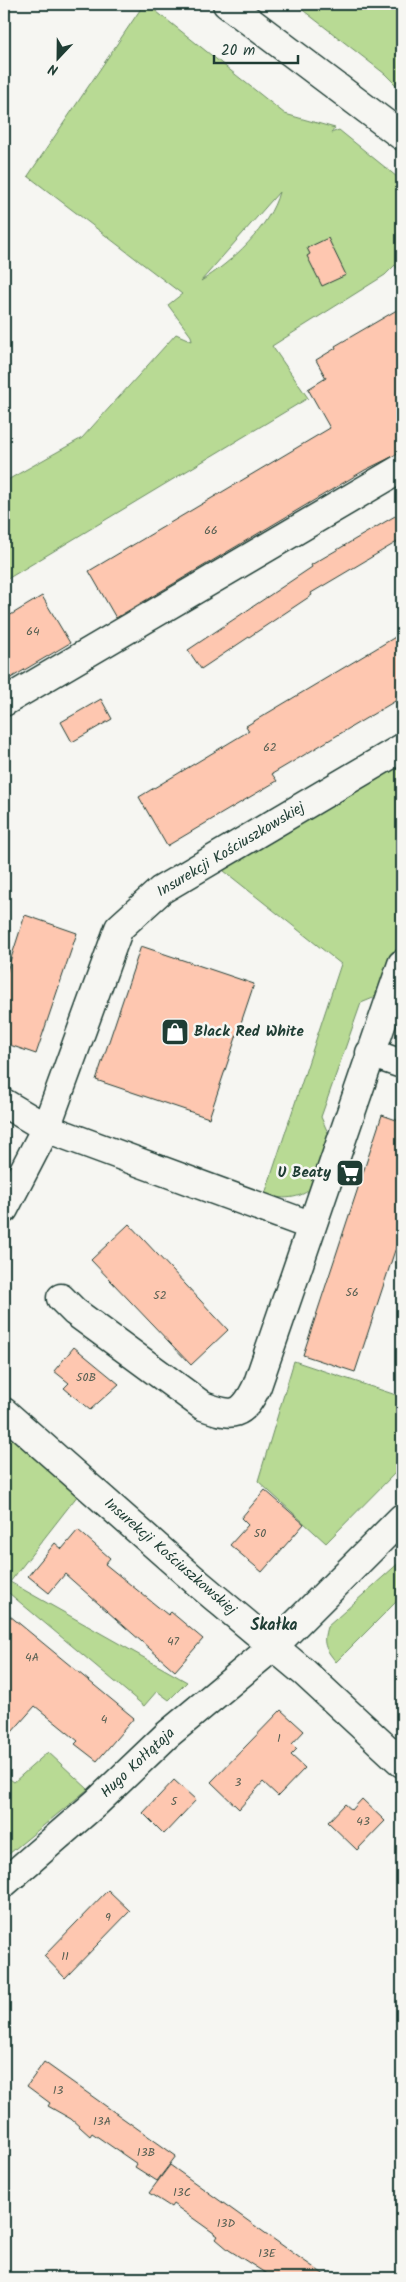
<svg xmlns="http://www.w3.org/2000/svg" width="406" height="2282" font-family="Kalam,sans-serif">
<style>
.green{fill:#b8da94;stroke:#6c8c64;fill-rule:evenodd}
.building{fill:#fec7b0;stroke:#1f3d34}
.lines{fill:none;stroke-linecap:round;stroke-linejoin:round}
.minor-casing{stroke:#1f3d34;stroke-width:31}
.tertiary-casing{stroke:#1f3d34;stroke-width:31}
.minor{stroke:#f6f6f2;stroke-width:28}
.tertiary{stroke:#f6f6f2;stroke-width:28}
.labels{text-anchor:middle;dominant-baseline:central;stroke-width:5;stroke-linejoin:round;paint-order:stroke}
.number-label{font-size:12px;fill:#576053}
.street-label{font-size:15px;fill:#1f3d34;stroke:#f6f6f2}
.poi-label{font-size:15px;font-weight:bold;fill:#1f3d34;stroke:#f6f6f2;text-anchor:start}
.neighbourhood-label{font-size:16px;font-weight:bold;fill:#1f3d34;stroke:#f6f6f2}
</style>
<rect width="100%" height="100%" fill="#f6f6f2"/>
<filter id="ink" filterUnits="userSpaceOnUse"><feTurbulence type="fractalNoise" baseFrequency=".02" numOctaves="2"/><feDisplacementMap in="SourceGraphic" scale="10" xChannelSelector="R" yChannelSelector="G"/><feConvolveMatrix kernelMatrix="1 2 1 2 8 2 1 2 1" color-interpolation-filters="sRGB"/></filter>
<g filter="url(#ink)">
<path class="green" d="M 144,4 L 147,4 L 285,114 L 335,128 L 331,133 L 339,130 L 402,181 L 402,276 L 395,265 L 385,275 L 272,346 L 308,398 L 4,581 L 4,482 L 82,438 L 176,334 L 192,341 L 191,336 L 168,305 L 182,294 L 28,176 ZM 279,192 C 270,227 232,262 201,281 Z
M 295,4 L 402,4 L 402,91 L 385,74 Z
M 402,760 L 402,936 L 378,996 L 361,1003 L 321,1117 L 332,1142 C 327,1153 320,1177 313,1186 C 302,1200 279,1200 265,1194 L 341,964 L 219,867 Z
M 4,1134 L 7,1134 L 10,1168 L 4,1180 Z
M 294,1361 L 402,1397 L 402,1466 L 326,1543 L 258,1481 Z
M 4,1430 L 78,1495 L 10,1582 L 187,1682 L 169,1700 L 157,1691 L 144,1706 L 4,1589 Z
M 402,1560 L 402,1604 L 398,1600 L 336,1662 C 325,1648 322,1644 327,1627 Z
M 48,1752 L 88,1789 L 4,1858 L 4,1775 L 14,1782 Z"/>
<path class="building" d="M 328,238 L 346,275 L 322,286 L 307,256 L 310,254 L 307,248 Z
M 402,307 L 402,452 L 365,470 L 116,618 L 89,571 L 330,428 L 308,389 L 326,378 L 316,360 L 336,348 L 335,346 Z
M 402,512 L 402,539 L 311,593 L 312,595 L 201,669 L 188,650 L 312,567 L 311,565 Z
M 42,596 L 70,643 L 4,682 L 4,619 Z
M 402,633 L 402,697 L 272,774 L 277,781 L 167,846 L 139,797 L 249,731 L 246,726 Z
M 101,699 L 112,719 L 72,742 L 61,722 Z
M 25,915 L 77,933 L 36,1054 L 4,1043 L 4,980 Z
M 141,946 L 254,984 L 209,1118 L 96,1080 Z
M 382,1115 L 402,1122 L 402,1229 L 355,1372 L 303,1355 Z
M 129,1224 L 228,1330 L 191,1365 L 91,1260 Z
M 74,1347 L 119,1384 L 90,1410 L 64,1388 L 69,1383 L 54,1371 Z
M 265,1490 L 304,1524 L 262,1572 L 230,1545 L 248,1525 L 241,1518 Z
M 78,1530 L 110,1558 L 105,1564 L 168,1615 L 171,1612 L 203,1639 L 175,1671 L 65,1574 L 49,1593 L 28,1576 L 55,1543 L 62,1549 Z
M 4,1611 L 134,1718 L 97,1761 L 75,1744 L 78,1741 L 35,1706 L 4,1741 Z
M 281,1710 L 304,1731 L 292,1744 L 297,1749 L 291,1755 L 305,1768 L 278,1796 L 263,1782 L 239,1809 L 211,1782 Z
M 174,1780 L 196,1800 L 164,1834 L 143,1813 Z
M 362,1799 L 385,1821 L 357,1850 L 328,1822 L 345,1804 L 352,1810 Z
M 108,1890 L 130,1911 L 65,1978 L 44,1956 Z
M 44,2062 L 176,2156 L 157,2181 L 135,2167 L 137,2164 L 92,2133 L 90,2136 L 71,2119 L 48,2106 L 50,2103 L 27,2086 Z
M 170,2165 L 300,2258 L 329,2278 L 273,2278 L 229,2250 L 216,2239 L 218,2236 L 173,2204 L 171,2207 L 149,2193 Z"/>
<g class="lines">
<defs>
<path id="minor" d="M 227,4 L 402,136
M 4,702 L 402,468
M 370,1053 L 402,1064
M 4,1103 L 46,1128 L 119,928 L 161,890 L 402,748
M 4,1209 L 46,1128 L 312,1226 L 402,964
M 61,1298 L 75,1312 L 203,1406 C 233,1417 242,1417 257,1386 L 312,1226
M 4,1412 L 199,1584 L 305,1673 L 402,1763"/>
<path id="tertiary" d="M 4,1883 L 96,1803 L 167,1735 L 274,1646 L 402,1518"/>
</defs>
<use href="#minor" class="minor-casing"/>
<use href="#tertiary" class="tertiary-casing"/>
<use href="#minor" class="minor"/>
<use href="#tertiary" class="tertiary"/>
</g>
</g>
<defs>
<symbol id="shop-square" viewBox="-11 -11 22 22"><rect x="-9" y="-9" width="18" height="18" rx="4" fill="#1f3d34" stroke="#f6f6f2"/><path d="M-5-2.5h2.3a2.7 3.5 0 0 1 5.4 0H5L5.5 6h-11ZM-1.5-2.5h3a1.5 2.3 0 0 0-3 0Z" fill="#fff"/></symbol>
<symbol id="supermarket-square" viewBox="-11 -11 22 22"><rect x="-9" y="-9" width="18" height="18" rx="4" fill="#1f3d34" stroke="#f6f6f2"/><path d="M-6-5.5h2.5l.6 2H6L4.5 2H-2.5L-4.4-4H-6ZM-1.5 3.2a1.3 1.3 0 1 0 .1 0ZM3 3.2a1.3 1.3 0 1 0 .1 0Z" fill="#fff"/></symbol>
</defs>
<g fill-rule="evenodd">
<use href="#shop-square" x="159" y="1016" width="32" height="32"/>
<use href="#supermarket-square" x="334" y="1157" width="32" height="32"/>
</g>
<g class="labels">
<g class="number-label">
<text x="211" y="530">66</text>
<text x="33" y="631">64</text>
<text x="270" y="747">62</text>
<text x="352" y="1292">56</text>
<text x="160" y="1295">52</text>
<text x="86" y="1377">50B</text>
<text x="260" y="1533">50</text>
<text x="173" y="1641">47</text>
<text x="32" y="1657">4A</text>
<text x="104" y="1719">4</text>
<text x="279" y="1738">1</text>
<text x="238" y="1782">3</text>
<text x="174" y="1801">5</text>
<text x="363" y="1821">43</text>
<text x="108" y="1917">9</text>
<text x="65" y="1956">11</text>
<text x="58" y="2090">13</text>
<text x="102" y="2121">13A</text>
<text x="146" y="2152">13B</text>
<text x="182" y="2192">13C</text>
<text x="226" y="2223">13D</text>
<text x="267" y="2253">13E</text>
</g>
<g class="street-label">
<text transform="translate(231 850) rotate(-31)">Insurekcji Kościuszkowskiej</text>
<text transform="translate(170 1557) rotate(41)">Insurekcji Kościuszkowskiej</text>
<text transform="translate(138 1763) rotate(-43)">Hugo Kołłątaja</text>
</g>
<g class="poi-label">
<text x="194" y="1032">Black Red White</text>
<text x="331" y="1173" text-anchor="end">U Beaty</text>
</g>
<g class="neighbourhood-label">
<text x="274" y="1625">Skałka</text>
</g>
</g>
<rect width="406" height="2282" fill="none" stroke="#f6f6f2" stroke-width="20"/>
<rect x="10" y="10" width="386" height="2262" fill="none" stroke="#1f3d34" stroke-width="2" filter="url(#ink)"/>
<g transform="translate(58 58) rotate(202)" stroke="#f6f6f2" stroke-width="4" paint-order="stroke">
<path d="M0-4L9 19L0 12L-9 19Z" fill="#1f3d34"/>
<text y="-8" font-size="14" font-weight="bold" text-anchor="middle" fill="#1f3d34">N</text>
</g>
<path d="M214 55v8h84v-8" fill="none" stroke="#1f3d34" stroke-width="2.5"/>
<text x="221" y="55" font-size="15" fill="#1f3d34" stroke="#f6f6f2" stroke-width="4" paint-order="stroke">20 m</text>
</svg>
